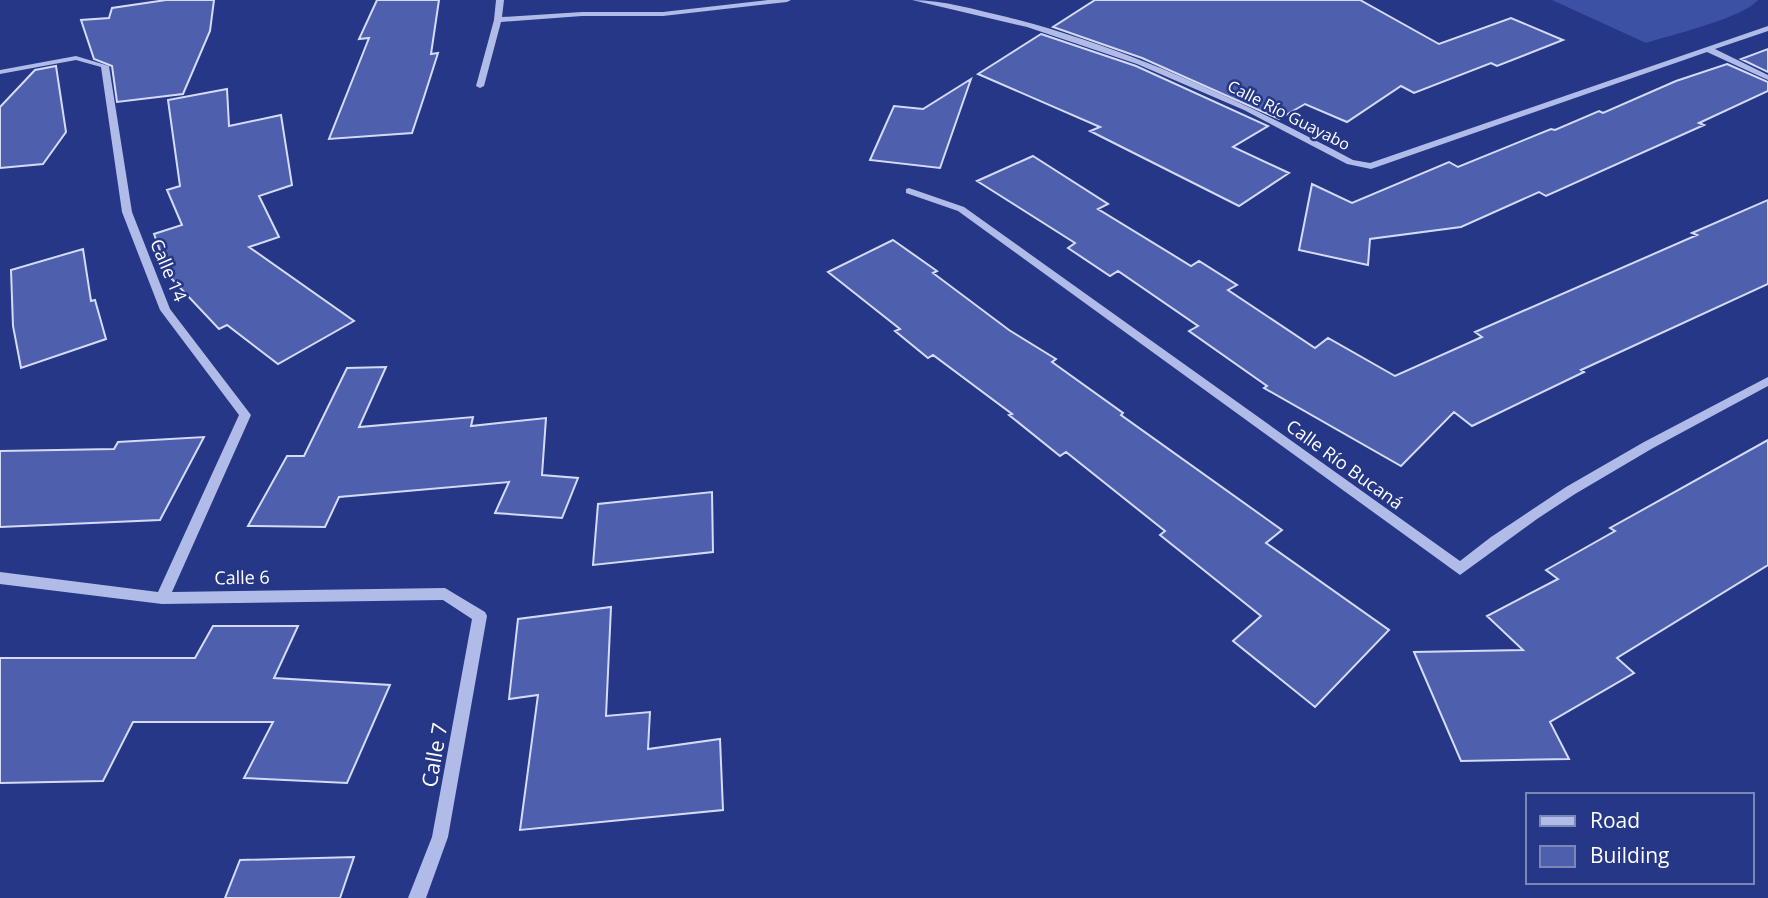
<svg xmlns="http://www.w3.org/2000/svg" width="1768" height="898" font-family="'Open Sans',sans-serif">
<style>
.green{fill:#3d51a4}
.building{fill:#4e60ad;stroke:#d4dbf6;stroke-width:2}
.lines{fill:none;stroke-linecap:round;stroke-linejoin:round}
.minor{fill:#b0bbe8;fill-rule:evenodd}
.labels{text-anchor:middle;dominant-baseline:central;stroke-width:5;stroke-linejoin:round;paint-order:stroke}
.far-street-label{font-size:16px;fill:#fff;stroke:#253786}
.street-label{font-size:18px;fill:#fff;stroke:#253786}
.near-street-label{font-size:21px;fill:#fff;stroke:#253786}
</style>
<rect width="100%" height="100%" fill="#253786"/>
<path class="green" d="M 1552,0 L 1758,0 C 1743,18 1671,35 1646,43 Z"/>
<path class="building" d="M 166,0 L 214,0 L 210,31 L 183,94 L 117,102 L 112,66 L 94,59 L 81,20 L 109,18 L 112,8 Z
M 377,0 L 439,0 L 431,54 L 438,53 L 424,97 L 412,133 L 329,139 L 369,38 L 359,39 Z
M 1095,0 L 1360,0 L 1439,44 L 1511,18 L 1563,40 L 1497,66 L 1491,63 L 1414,93 L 1401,86 L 1347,122 L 1305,104 L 1279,119 L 1142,58 L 1053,27 Z
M 1041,34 L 1136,66 L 1268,126 L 1233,147 L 1289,173 L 1239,206 L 1090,131 L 1100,127 L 978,74 Z
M 1768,49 L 1768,72 L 1741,59 Z
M 1727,64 L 1768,82 L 1768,91 L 1699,123 L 1704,125 L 1546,196 L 1539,192 L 1461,227 L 1370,239 L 1368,265 L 1299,250 L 1312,184 L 1352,203 L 1449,162 L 1458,167 L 1551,129 L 1555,130 L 1599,111 L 1603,113 L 1676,81 Z
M 56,66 L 66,132 L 43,164 L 0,168 L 0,107 L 35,70 Z
M 971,79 L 940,168 L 870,160 L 894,106 L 923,109 Z
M 227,89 L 229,126 L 281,115 L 292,185 L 259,196 L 279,237 L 249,247 L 354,321 L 278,364 L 227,325 L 219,329 L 169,276 L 154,234 L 182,225 L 167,190 L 180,186 L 168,100 Z
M 1033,156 L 1108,204 L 1098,209 L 1191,266 L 1199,261 L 1237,285 L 1228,290 L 1315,348 L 1328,338 L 1395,376 L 1482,337 L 1475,332 L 1697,235 L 1692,233 L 1768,200 L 1768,284 L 1581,370 L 1584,372 L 1472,426 L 1454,412 L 1401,466 L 1264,388 L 1267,386 L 1189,331 L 1198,326 L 1118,271 L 1110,276 L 1068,248 L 1075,243 L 977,181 Z
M 893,240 L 937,271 L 933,273 L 1009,330 L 1056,359 L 1052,362 L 1123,413 L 1121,415 L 1282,530 L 1266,543 L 1389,630 L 1315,707 L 1233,641 L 1261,616 L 1160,535 L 1165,531 L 1066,452 L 1060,456 L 1009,415 L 1012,414 L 933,355 L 928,358 L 895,331 L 900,329 L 828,272 Z
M 83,249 L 91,301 L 95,300 L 106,339 L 21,368 L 13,326 L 11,270 Z
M 386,367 L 359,427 L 473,417 L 471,426 L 546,418 L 542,475 L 578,478 L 562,518 L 495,513 L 509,482 L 339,497 L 325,527 L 248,526 L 287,456 L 304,456 L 347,368 Z
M 204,437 L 160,520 L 0,527 L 0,451 L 114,449 L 118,442 Z
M 1768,440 L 1768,565 L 1617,658 L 1634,673 L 1550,722 L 1569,759 L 1461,761 L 1414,652 L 1523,650 L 1487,616 L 1558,579 L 1546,570 L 1615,531 L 1610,528 Z
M 712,492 L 713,552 L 593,565 L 598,504 Z
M 611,607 L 606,716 L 650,712 L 648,749 L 720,739 L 723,810 L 520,830 L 538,695 L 509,699 L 518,619 Z
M 213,626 L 298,626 L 274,678 L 390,685 L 347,783 L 244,778 L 273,722 L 133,722 L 103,781 L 0,783 L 0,658 L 195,658 Z
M 354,857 L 340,898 L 225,898 L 240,860 Z"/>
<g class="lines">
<path class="minor" d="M 496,0 L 504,0 L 502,17 L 582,12 L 663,12 L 768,0 L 791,0 L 787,2 L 663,16 L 582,16 L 501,22 L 484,86 L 480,88 L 476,86 L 494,20 Z
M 912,0 C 944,0 976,10 1007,17 C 1129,48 1242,101 1353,160 L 1370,163 L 1768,26 L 1768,31 L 1715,49 L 1768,75 L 1768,80 L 1707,52 L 1371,169 L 1347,164 L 1244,110 L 1137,64 L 1027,27 Z
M 76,56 L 109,66 L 132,212 L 170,309 L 251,415 L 172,592 L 445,588 L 485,612 L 487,616 L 448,837 L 426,898 L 408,898 L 432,837 L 472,619 L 443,600 L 162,604 L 0,584 L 0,572 L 158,592 L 239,415 L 160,310 L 122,212 L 101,67 L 76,60 L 0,74 L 0,70 Z
M 909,188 L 964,207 L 1460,561 L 1491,537 L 1566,487 L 1644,442 L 1768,377 L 1768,386 L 1653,448 L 1575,494 L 1537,519 L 1460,575 L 958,211 L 906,193 L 906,189 Z"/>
</g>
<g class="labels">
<g class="far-street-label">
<text transform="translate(1289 115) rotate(27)">Calle Río Guayabo</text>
</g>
<g class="street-label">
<text transform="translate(169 270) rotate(67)">Calle 14</text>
<text transform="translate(1345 464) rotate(36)">Calle Río Bucaná</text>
<text transform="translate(242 577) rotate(-1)">Calle 6</text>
</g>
<g class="near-street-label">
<text transform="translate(434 755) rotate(-80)">Calle 7</text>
</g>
</g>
<rect x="1526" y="793" width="228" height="91" fill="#253786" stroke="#7c87b6" stroke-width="2"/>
<rect x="1540" y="816" width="35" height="10" fill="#b0bbe8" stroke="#7c87b6" stroke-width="2"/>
<text x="1590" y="828" font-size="21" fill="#ffffff">Road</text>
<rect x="1540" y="846" width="35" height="21" fill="#4e60ad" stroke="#7c87b6" stroke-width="2"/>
<text x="1590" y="863" font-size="21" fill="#ffffff">Building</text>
</svg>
